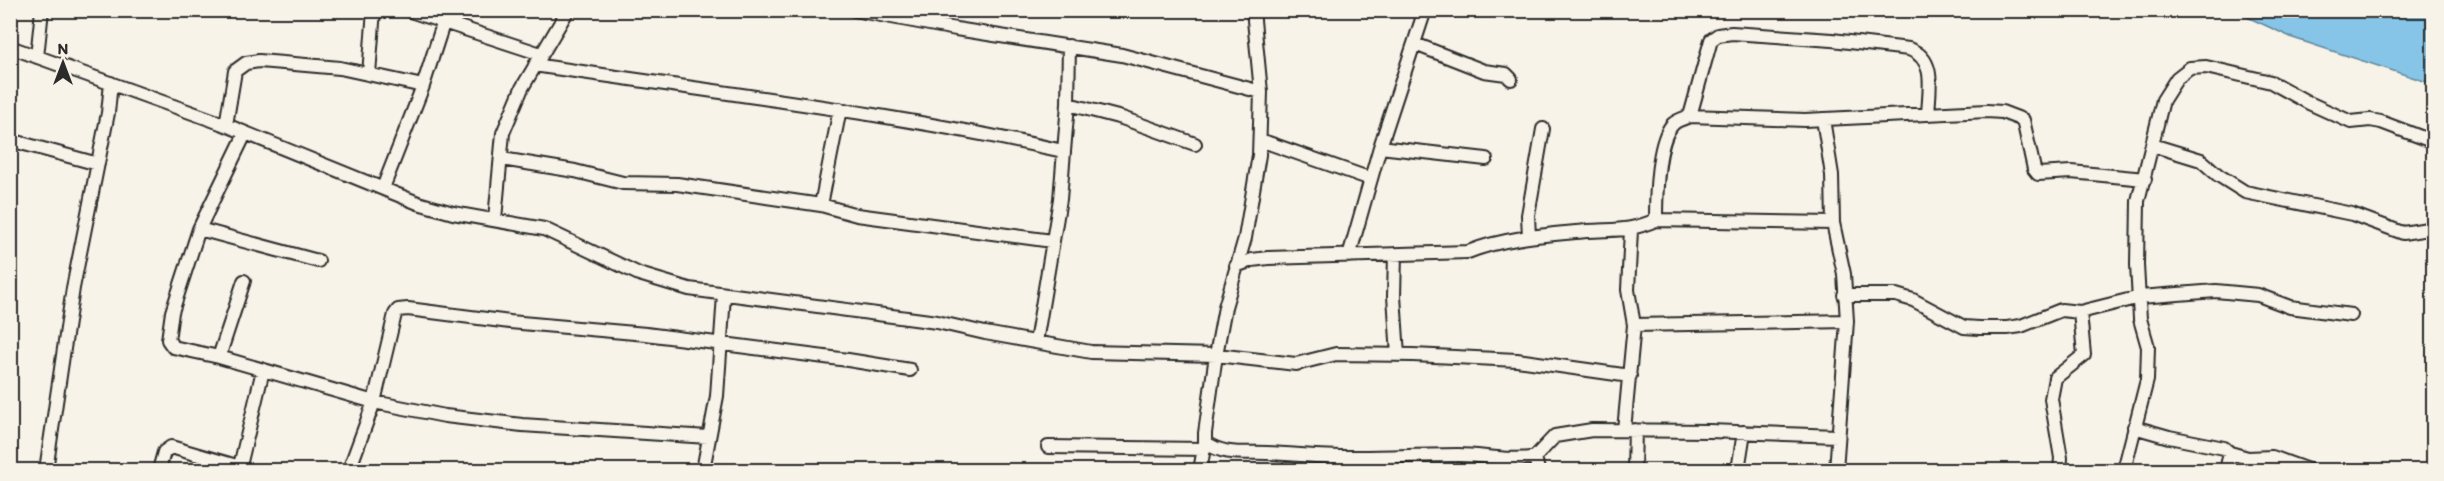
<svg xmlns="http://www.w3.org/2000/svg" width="2444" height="481" font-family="Itim,sans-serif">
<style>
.water{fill:#86c5e7;stroke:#62879c;stroke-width:1.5}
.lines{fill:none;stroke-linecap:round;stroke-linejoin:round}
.minor-casing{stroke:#2b2b2b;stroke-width:16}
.minor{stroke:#f7f3e8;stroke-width:12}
</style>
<rect width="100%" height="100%" fill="#f7f3e8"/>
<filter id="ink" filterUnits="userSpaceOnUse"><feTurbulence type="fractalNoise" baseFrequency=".0167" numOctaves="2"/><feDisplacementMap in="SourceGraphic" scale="12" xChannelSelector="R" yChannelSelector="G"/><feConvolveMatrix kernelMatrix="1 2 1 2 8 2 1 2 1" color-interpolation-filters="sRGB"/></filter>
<g filter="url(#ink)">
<path class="water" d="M 2234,11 L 2433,11 L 2433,84 L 2293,38 Z"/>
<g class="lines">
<defs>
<path id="minor" d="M 407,10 L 541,54
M 854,10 L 956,29 L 1122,55 L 1261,92
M 1253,10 L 1261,92 L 1259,155 L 1245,238 L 1225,307 L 1216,355 L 1205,433 L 1205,442 C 1223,456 1245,452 1267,453 C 1297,454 1327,458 1358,457 C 1391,457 1425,455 1458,455 C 1483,455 1511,462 1535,457 L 1555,436 L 1592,430 L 1710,431 L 1837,436
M 1415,44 L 1484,71 L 1506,74 L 1511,79
M 10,47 L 226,125 L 418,203 L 453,213 L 544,229 L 639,274 L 689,289 L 937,322 L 985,333 L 1091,352 L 1216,355 L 1296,364 L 1336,354 L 1413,355 L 1517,360 L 1630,376
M 37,57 L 42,10
M 535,65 C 712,92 889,112 1063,151
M 369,74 L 374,10
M 1068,104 L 1122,118 L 1195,144
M 1690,116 L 1711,40 L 1718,35 L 1732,33 L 1832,40 L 1909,49 C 1937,59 1929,90 1928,114
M 1823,119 L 1832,175 L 1833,223 L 1844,274 L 1847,321 L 1836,470
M 226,125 L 235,71 L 246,63 L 259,61 L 283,63 L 340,68 L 423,86
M 245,134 L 199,229 L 172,312 L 168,340 L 173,347 L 219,357 L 374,402 L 445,416 L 522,425 L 708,437
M 10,140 L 98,164
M 1260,140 L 1371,179
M 2152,145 L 2201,160 L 2218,175 L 2245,192 L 2352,214 L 2403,233 L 2434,228
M 1380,147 L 1486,159
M 502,159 L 575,171 L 623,183 L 677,184 L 821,205 L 857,215 L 1052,241
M 383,188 L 423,86 L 444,21
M 821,205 L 840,109
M 495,219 L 503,133 L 522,88 L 568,10
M 1656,220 C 1656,197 1657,140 1673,124 C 1677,120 1685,118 1690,116 L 1805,120 L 1987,111 L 2002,112 L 2023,120 L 2034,169 L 2038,174 L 2071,172 L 2145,179
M 199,229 L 318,261
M 1529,237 L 1528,215 L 1543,129
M 1395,254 L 1394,296 L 1398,355
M 1349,256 L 1380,147 L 1425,10
M 1236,266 L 1252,260 L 1268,258 L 1468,252 C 1506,237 1547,235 1587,231 C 1616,229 1628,232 1656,220 L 1833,223
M 1844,295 L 1896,295 L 1913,300 L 1964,327 L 1979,328 L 2007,328 L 2021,326 L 2061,310 L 2080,312 L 2140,297 L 2216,291 L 2258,295 L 2290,307 L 2351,315
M 1634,325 L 1847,321
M 1036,342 L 1060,199 L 1068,104 L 1069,46
M 219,357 L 244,281
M 2134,427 L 2169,437 L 2224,448 L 2230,453 L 2226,470
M 1624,430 L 1634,325 L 1628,290 L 1631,230
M 1048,447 L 1205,449
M 2230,453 L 2248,458 L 2272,457 L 2308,470
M 1535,457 L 1538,470
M 1356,458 L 1359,470
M 46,470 L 73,288 L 108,113 L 111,83
M 159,470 L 164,452 L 171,447 L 240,467
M 239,470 L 263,370
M 349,470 L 374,402 L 395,314 L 398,310 L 408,309 L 510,322 L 646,334 L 848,360 L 910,370
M 703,470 L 717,396 L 724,295
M 1200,470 L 1205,443
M 1634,470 L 1635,430
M 1738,470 L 1744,432
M 2060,470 L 2061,458 L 2051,399 L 2055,378 L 2084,355 L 2080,312
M 2124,470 L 2147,380 L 2148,347 L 2140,319 L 2137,265 L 2138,201 L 2163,100 L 2177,78 L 2190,68 L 2206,67 L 2271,82 L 2309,103 L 2351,122 L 2370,120 L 2381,122 L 2434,142"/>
</defs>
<use href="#minor" class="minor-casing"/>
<use href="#minor" class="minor"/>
</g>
</g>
<rect width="2444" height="481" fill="none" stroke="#f7f3e8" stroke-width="36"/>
<rect x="18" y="18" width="2408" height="445" fill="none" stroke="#2b2b2b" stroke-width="2" filter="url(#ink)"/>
<g transform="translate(63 63)" stroke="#f7f3e8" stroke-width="4.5" paint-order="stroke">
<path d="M0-4.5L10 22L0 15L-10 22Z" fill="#2b2b2b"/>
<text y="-9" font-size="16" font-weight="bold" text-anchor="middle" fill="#2b2b2b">N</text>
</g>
</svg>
